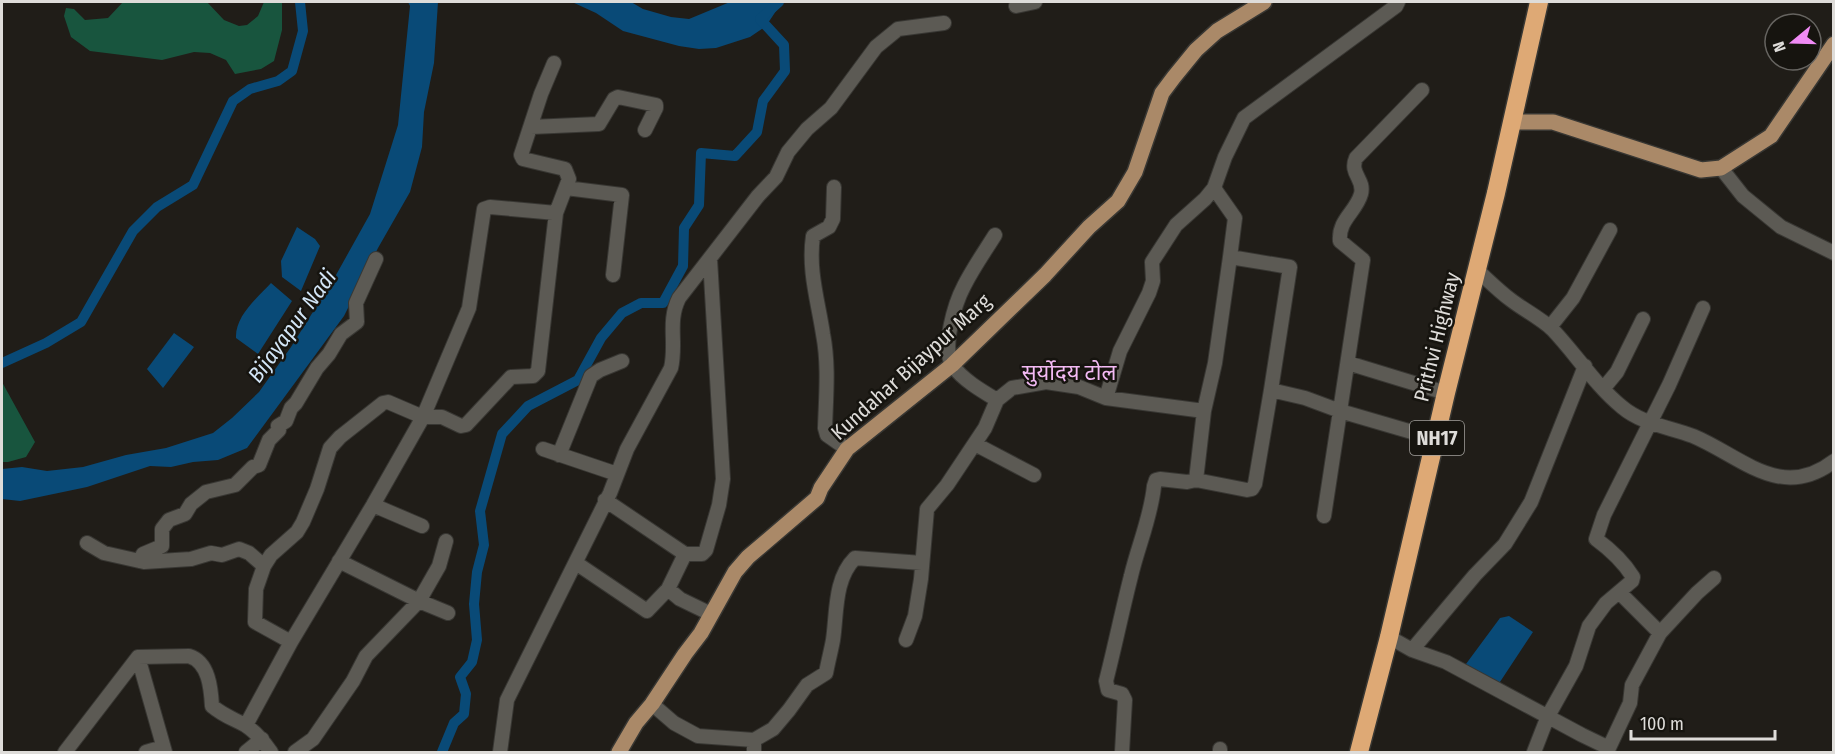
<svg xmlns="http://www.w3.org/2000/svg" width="1835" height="754" font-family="'Fira Sans Condensed','Noto Sans Devanagari',sans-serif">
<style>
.forest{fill:#18553e}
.water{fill:#094a77}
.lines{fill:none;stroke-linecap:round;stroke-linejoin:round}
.canal{stroke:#094a77;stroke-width:10}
.minor-casing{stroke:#383733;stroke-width:16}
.major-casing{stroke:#383733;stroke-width:18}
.highway-casing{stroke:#383733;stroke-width:21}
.minor{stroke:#5c5a54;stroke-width:14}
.major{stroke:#aa8968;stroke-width:15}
.highway{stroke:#dea975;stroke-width:18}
.labels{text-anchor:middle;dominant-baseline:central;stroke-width:5;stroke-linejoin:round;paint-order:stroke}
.shield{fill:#16140f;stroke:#a2a09c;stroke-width:1.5}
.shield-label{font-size:20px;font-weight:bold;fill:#dedcd9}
.street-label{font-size:21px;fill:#dedcd9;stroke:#16140f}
.water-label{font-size:22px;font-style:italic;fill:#d3e6f7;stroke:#16140f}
.neighbourhood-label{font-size:22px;fill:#f3baf4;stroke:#16140f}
</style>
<rect width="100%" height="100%" fill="#201d18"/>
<path class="forest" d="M 123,2 L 207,2 L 224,20 L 239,26 L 247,25 L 258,16 L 264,2 L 282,2 L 282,30 L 274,61 L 261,69 L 235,74 L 226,60 L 210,53 L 194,52 L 162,60 L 90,51 L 71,37 L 64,16 L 66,8 L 74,9 L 85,20 L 108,18 Z
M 2,382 L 35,442 L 26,457 L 8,462 L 2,462 Z"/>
<path class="water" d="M 408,2 L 438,2 L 434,63 L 424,112 L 422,147 L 410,192 L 378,248 L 344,316 L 247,448 L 218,460 L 193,462 L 171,467 L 150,466 L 87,487 L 20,501 L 2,499 L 2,469 L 22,467 L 47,471 L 83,467 L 126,455 L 166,448 L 213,433 L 232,418 L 259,392 L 291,347 L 336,275 L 370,214 L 398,125 L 410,6 Z
M 572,2 L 631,2 L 643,9 L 671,17 L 689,19 L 730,2 L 782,2 L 766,26 L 750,37 L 716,48 L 699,49 L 679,46 L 623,31 L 596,13 Z
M 297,227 L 315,239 L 320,246 L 301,291 L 282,277 L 281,261 Z
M 271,283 L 292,301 L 258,354 L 236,338 C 235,316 257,298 271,283 Z
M 174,333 L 194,347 L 163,388 L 147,369 Z
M 1509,616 L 1533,632 L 1496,688 L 1463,668 L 1500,618 Z"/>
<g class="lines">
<path class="canal" d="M 2,363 L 46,343 L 81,322 L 133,231 L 157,207 L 193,185 L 233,101 L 250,89 L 278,81 L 292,71 L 303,31 L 300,2
M 442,752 L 454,723 L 464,714 L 466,694 L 460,677 L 472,662 L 477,640 L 474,604 L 477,572 L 484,545 L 480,511 L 502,434 L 528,406 L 578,380 L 601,338 L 622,313 L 641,303 L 663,303 L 683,266 L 684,228 L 699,205 L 701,153 L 735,156 L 757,132 L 763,101 L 785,71 L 784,45 L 760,19 L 779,2"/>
<defs>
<path id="minor" d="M 1016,6 L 1035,2
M 531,127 L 599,124 L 614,99 L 618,97 L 656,105 L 656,108 L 645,130
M 1721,168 L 1743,196 L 1781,227 L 1834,253
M 834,187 L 833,219 L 829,227 L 813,236 C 808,270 818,301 823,334 C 829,365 826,396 825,428 L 827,435 L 847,449
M 566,188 L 622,195 L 613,275
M 995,235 C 985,251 973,268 964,286 C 955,303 941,348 953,366 C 963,380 982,391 997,400
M 1230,257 L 1235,218 L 1214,188 L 1225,157 L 1244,118 L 1396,6 L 1398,2
M 1477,270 C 1488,280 1499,291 1511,300 C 1524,310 1540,318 1552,329 C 1576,354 1595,385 1622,407 C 1642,424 1669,427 1693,436 C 1741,456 1781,502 1834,461
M 1550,327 L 1573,298 L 1610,230
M 1348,363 L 1446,393
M 1603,389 L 1617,372 L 1643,319
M 1106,398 L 1120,351 L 1149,293 L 1153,281 L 1152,262 L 1176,225 L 1205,199 L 1214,188
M 1204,411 L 1215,363 L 1230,257 L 1290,267 L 1271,390
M 975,444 L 1034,475
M 543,449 L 617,474
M 559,455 L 591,376 L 600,370 L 622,361
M 605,500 L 685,554
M 373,505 L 422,526
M 1324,516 L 1363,260 L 1340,241 C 1338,220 1356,212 1361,194 C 1365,179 1349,174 1356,158 L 1422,90
M 87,543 L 104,553 L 144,562 L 191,559 L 211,553 L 222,555 L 239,549 L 249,553 L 264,566
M 140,561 L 143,554 L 162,546 L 162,529 L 169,520 L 185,514 L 191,504 L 206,492 L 235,485 L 253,467 L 259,465 L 269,440 L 279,430 L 278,426 L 286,421 L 291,408 L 296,403 L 317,368 L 329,354 L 341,334 L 357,322 L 356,303 L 376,259
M 339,561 L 419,601 L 448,613
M 576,563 L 647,611 L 668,589 L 685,554 L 702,554 L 706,550 L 719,505 L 723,479 L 710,259
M 668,589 L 680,599 L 711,614
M 1619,592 L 1660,633
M 1389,637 L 1412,650 L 1446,662 L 1582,735 L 1609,748
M 906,640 L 915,616 L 921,579 L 927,509 L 947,485 L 985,428 L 997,400 L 1012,388 L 1046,382 L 1079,387 L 1106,398 L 1204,411 L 1196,480 L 1247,490 L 1252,489 L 1255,484 L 1271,390 L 1305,398 L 1340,411 L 1436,439
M 291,642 L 255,622 L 256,589 L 264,566 L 271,555 L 297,532 L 303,522 L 317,489 L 330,448 L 340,437 L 383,403 L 388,402 L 423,417 L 442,417 L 461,426 L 466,425 L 511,377 L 533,376 L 538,371 L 556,213 L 569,179 L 565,169 L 523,159 L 521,155 L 541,94 L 554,63
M 1412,650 L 1475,575 L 1505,544 L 1531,502 L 1585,366
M 138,657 L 189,656 C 209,662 211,689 212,706 C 224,716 232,718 245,725 C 256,732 264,742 271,752
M 138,657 L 165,752
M 652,704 L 674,723 L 698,736 L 754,740 L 754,752
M 246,725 L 291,642 L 373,505 L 423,417 L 469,308 L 484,209 L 490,207 L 556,213
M 754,740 L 773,729 L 789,710 L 807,685 L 826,673 C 828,662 831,651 833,640 C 837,613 834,579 855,558 L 922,563
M 65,752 L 138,657
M 146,752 L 163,747
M 246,752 L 262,739
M 295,752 L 313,739 L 353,681 L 366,656 L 419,601 L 439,566 L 446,541
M 500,752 L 507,700 L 610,493 L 627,449 L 671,368 C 677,343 667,322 679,298 L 758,196 L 776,177 L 788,152 L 807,129 L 831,108 L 876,47 L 898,29 L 944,23
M 1122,752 L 1125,700 L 1122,694 L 1108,690 L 1106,681 C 1115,646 1122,611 1131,576 C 1138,546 1151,517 1154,486 L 1156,480 L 1160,479 L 1187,482 L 1196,480
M 1220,752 L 1220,749
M 1534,752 L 1548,716 L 1576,666 L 1589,626 L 1606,603 L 1632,581 L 1633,577 C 1623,561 1611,550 1596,539 L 1604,515 L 1669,385 L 1703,308
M 1607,752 L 1630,703 L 1632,685 L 1660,633 L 1697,593 L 1714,578"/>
<path id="major" d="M 1512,122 L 1553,122 L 1701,170 L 1721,168 L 1771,136 L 1834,44
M 619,752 L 636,723 L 652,704 L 685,654 L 701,633 L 735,572 L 748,557 L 817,498 L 821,488 L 847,449 L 952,365 L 1045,275 L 1089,227 L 1118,201 L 1135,172 L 1162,93 L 1174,77 L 1196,50 L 1217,31 L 1264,2"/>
<path id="highway" d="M 1359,752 L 1389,637 L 1446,393 L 1496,193 L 1539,2"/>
</defs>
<use href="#minor" class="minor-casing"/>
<use href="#major" class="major-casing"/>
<use href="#highway" class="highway-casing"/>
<use href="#minor" class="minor"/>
<use href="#major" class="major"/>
<use href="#highway" class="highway"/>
</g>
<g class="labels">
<rect class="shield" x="1410" y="421" width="54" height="34" rx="4.5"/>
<g class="shield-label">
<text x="1437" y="438">NH17</text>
</g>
<g class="street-label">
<text transform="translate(1437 337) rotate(-76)">Prithvi Highway</text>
<text transform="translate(911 367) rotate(-42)">Kundahar Bijaypur Marg</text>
</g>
<g class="water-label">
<text transform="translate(292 326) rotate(-54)">Bijayapur Nadi</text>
</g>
<g class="neighbourhood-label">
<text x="1069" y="372">सुर्योदय टोल</text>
</g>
</g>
<rect width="1835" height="754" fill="none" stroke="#dedcd9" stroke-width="6"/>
<g transform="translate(1793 42) rotate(251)"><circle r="28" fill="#16140f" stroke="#666460" stroke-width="1.5"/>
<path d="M0-4.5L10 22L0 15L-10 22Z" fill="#f08bf5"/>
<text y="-9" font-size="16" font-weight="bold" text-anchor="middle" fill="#dedcd9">N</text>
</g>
<path d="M1631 730v9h144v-9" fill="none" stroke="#dedcd9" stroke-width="3"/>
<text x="1640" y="730" font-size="18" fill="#dedcd9" stroke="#16140f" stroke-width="4.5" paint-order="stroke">100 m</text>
</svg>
